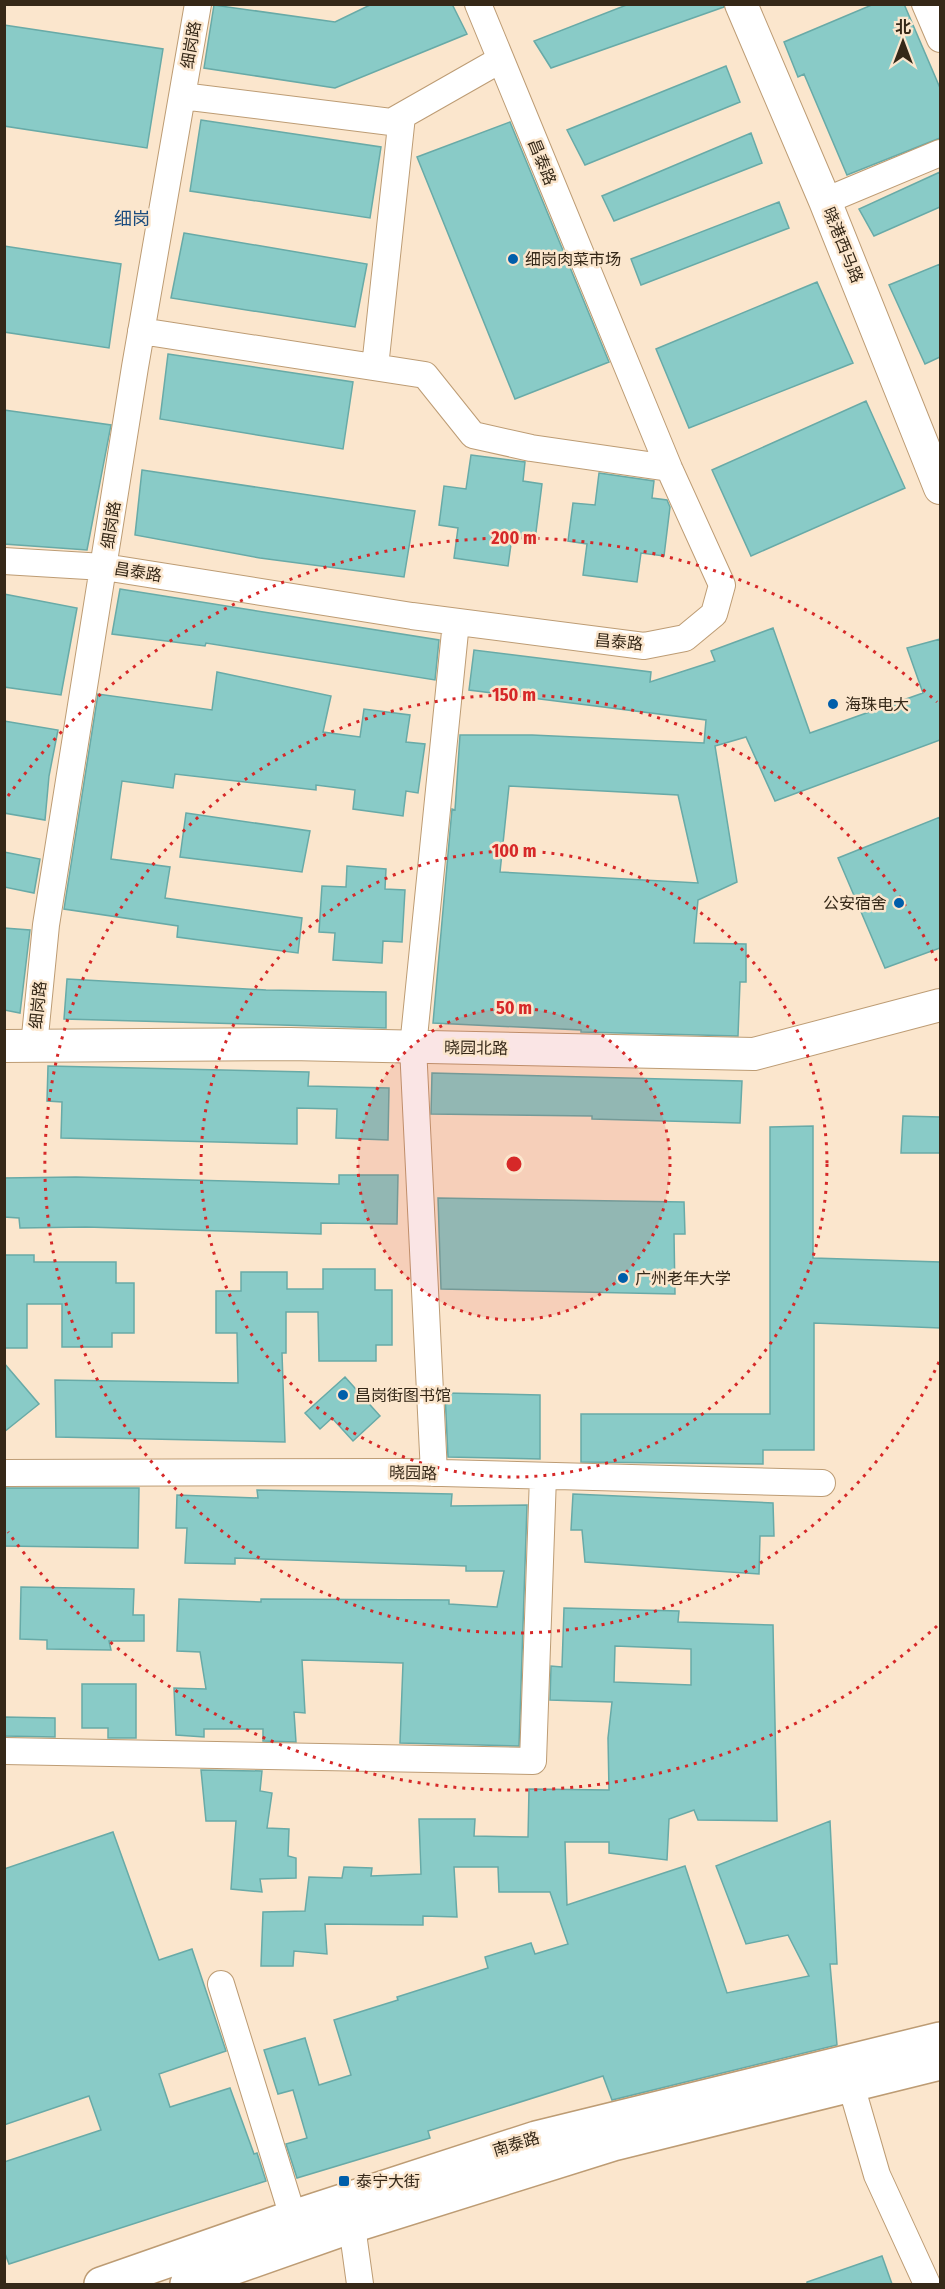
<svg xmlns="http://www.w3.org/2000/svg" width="945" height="2289" font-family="'Fira Sans Condensed','Noto Sans SC',sans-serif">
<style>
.building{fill:#89cbc7;stroke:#68aaa7;stroke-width:1.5;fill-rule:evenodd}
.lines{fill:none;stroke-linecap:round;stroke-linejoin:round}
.minor-casing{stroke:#bd9c74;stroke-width:28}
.tertiary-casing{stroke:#bd9c74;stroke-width:34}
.secondary-casing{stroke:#bd9c74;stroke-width:36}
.minor{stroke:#fff;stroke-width:26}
.tertiary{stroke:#fff;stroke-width:32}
.secondary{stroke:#fff;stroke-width:33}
.ring{fill:none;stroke:#d62828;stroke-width:3;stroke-dasharray:3 6}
.poi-dot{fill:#005eaa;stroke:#fbe6cd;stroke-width:2}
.labels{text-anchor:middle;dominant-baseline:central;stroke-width:5;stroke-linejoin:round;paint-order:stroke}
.street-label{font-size:16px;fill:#352818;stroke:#fbe6cd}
.poi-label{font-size:16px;fill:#352818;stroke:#fbe6cd;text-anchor:start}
.neighbourhood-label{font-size:18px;fill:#194b7e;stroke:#fbe6cd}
.centre{fill:#d62828;stroke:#fbe6cd;stroke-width:3}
.ring-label{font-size:18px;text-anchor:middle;font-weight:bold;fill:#d62828;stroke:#fbe6cd;stroke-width:5;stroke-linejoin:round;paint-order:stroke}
</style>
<rect width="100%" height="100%" fill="#fbe6cd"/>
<path class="building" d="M 372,4 L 452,4 L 467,34 L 335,88 L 204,68 L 214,5 L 335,22 Z
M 629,4 L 723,4 L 724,7 L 551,68 L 534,41 Z
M 874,4 L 904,4 L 940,88 L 940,138 L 847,175 L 804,74 L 798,77 L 784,42 Z
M 4,25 L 163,49 L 147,148 L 4,126 Z
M 726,66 L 740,102 L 585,165 L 567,130 Z
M 201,120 L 381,147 L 370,218 L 190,191 Z
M 510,122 L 609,362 L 515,399 L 417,157 Z
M 751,133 L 762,163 L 614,221 L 602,196 Z
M 940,172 L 940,207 L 874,236 L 859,209 Z
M 779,202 L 789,228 L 641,285 L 631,259 Z
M 184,233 L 367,264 L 355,327 L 171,298 Z
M 4,246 L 121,264 L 109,348 L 4,332 Z
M 940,264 L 940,357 L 925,364 L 889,285 Z
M 817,282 L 853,363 L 689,428 L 656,349 Z
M 168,354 L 353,382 L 343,449 L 160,419 Z
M 866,401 L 905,488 L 751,556 L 712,470 Z
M 4,410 L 111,425 L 87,550 L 4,544 Z
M 471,455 L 525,462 L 523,481 L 542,484 L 535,540 L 512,537 L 508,566 L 454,558 L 458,528 L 439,525 L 444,486 L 466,489 Z
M 142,470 L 415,511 L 404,577 L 260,558 L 135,535 Z
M 599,473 L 654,481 L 652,498 L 667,500 L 670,507 L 664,556 L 641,553 L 637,582 L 583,575 L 587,544 L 568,541 L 573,503 L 595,505 Z
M 120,589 L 439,640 L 435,680 L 206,643 L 205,646 L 112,634 Z
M 4,594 L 77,608 L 61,695 L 4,687 Z
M 773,628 L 810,733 L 923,693 L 907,648 L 940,639 L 940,740 L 775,801 L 746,737 L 715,746 L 737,882 L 698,900 L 694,943 L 746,944 L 746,982 L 740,982 L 738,1036 L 581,1032 L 581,1030 L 433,1023 L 452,809 L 455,810 L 460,735 L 532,735 L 704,743 L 706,720 L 469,690 L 474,650 L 651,672 L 650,682 L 715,661 L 711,651 ZM 509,786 L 678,795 L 698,883 L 500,872 Z
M 217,672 L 331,696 L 323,732 L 360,737 L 364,709 L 410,715 L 406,742 L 425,744 L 418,793 L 406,791 L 403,816 L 353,809 L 355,790 L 316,785 L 316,790 L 175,774 L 173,788 L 122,781 L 111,859 L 170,867 L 165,898 L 302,918 L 298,953 L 177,937 L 178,926 L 64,909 L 98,694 L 212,710 Z
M 4,721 L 58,730 L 49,776 L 45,820 L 4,813 Z
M 186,813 L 310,831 L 302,872 L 180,857 Z
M 940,817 L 940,948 L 885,968 L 838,858 Z
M 4,852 L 40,859 L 34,893 L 4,887 Z
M 347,866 L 386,869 L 385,889 L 405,890 L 402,942 L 383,941 L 382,963 L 333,960 L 335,933 L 319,932 L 322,886 L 346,887 Z
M 4,928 L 30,930 L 20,1013 L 4,1010 Z
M 67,979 L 266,990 L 386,992 L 386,1028 L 64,1019 Z
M 48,1066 L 309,1072 L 308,1086 L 389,1088 L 388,1140 L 336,1138 L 337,1109 L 297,1108 L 297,1144 L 61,1138 L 62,1102 L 47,1101 Z
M 432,1073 L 742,1081 L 740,1123 L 592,1119 L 592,1116 L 431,1114 Z
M 903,1116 L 940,1117 L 940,1153 L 901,1153 Z
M 813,1126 L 813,1258 L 940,1262 L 940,1328 L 814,1323 L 814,1450 L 763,1450 L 763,1464 L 581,1462 L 581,1414 L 770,1414 L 770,1127 Z
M 339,1175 L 398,1175 L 397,1224 L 321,1223 L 321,1234 L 86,1227 L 20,1228 L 19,1218 L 4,1217 L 4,1178 L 76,1177 L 339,1184 Z
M 438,1198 L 684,1202 L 685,1234 L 674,1234 L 675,1294 L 441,1289 Z
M 4,1255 L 34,1255 L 34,1262 L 116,1262 L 116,1283 L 134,1283 L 134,1333 L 112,1333 L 112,1347 L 62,1347 L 62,1304 L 27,1304 L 27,1348 L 4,1348 Z
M 323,1269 L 375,1269 L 375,1290 L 392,1290 L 392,1345 L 376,1345 L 376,1361 L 319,1361 L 318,1312 L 286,1312 L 286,1353 L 282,1353 L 285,1442 L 56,1437 L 55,1380 L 238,1383 L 237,1333 L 216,1333 L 216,1291 L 241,1291 L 241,1272 L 287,1272 L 287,1289 L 323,1289 Z
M 4,1363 L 39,1404 L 4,1432 Z
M 345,1377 L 380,1416 L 353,1441 L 332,1418 L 320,1429 L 305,1413 Z
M 445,1393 L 540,1395 L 540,1459 L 448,1457 Z
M 4,1488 L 139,1488 L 138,1548 L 4,1546 Z
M 257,1490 L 452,1494 L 451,1506 L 527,1505 L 519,1746 L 400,1743 L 403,1663 L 302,1660 L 305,1713 L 294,1712 L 296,1742 L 263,1741 L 263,1729 L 204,1729 L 204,1737 L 176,1735 L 174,1688 L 206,1689 L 200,1652 L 177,1651 L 179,1599 L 261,1602 L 261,1599 L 449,1600 L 449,1604 L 497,1607 L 504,1571 L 466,1571 L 466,1566 L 235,1558 L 235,1564 L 185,1563 L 187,1528 L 176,1528 L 177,1495 L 258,1498 Z
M 573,1494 L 773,1503 L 774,1536 L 760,1536 L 759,1574 L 585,1562 L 582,1530 L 571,1530 Z
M 21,1587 L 134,1589 L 133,1615 L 144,1615 L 144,1641 L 109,1641 L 111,1650 L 47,1649 L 47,1640 L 20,1639 Z
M 564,1608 L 679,1611 L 678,1622 L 773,1625 L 777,1821 L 698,1820 L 694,1810 L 669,1819 L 667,1860 L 609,1853 L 609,1842 L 565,1842 L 567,1905 L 685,1866 L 727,1993 L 809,1976 L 788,1935 L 746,1944 L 716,1866 L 830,1821 L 837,1964 L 830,1964 L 837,2045 L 612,2100 L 603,2076 L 428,2131 L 430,2138 L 297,2178 L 286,2144 L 307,2138 L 293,2090 L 278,2094 L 264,2050 L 305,2038 L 319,2085 L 351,2075 L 334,2020 L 398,2000 L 397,1997 L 488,1968 L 485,1957 L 531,1943 L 535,1954 L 568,1944 L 550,1892 L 499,1892 L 498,1867 L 454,1867 L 457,1917 L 423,1916 L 423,1925 L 325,1924 L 327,1954 L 294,1951 L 293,1966 L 261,1966 L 263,1912 L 305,1911 L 309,1877 L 342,1878 L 344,1867 L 372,1868 L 371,1876 L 421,1874 L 419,1819 L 475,1819 L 474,1836 L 528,1837 L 529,1789 L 609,1790 L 608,1738 L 612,1702 L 550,1700 L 551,1666 L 562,1667 ZM 615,1646 L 691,1649 L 691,1685 L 614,1682 Z
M 82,1684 L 136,1684 L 136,1738 L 108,1738 L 108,1728 L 82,1728 Z
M 4,1717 L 55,1718 L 55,1737 L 4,1736 Z
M 201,1770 L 262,1771 L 260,1791 L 272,1793 L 267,1828 L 289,1829 L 288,1856 L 296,1858 L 296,1878 L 260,1879 L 262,1892 L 231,1889 L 236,1821 L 206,1821 Z
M 113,1832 L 159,1960 L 192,1949 L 226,2051 L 159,2074 L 170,2107 L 230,2088 L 254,2154 L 257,2153 L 266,2181 L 9,2264 L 4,2251 L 4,2162 L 101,2130 L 89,2096 L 4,2125 L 4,1869 Z
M 882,2256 L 892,2284 L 807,2284 L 807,2282 Z"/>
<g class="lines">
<defs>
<path id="minor" d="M 925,4 L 940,39
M 182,96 L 391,122 L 500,60
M 825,201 L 940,153
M 141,331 L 425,375 L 473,435 L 531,448 L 669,468
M 375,367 L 402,116
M 4,561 L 104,567 L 412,616 L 644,646 L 685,638 L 714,614 L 722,585 L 669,468 L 478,4
M 34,1046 L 46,925 L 135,367 L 198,4
M 4,1473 L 403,1472 L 822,1483
M 434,1473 L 413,1047 L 456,622
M 4,1751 L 533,1761 L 543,1476
M 221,1984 L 293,2217
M 846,2068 L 877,2175 L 927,2284
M 352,2226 L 360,2284"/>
<path id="tertiary" d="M 741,4 L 825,201 L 940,488
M 4,1046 L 290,1044 L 754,1054 L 940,1005"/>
<path id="secondary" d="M 101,2284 L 293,2217 L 536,2138 L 940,2039
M 187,2284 L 352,2226 L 613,2144 L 940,2063"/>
</defs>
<use href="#minor" class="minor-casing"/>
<use href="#tertiary" class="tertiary-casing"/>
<use href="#secondary" class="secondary-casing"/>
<use href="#minor" class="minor"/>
<use href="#tertiary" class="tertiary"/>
<use href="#secondary" class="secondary"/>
</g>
<circle cx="514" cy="1164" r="156" fill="#d62828" fill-opacity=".12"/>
<g class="ring">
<circle cx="514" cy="1164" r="156"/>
<circle cx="514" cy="1164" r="313"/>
<path d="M939 1362A469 469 0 1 1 939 966"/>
<path d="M937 1626A626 626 0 0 1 8 1532M8 796A626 626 0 0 1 937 702"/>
</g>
<g class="poi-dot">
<circle cx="513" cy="259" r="6"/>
<circle cx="833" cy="704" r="6"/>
<circle cx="899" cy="903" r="6"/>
<circle cx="623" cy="1278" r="6"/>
<circle cx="343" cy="1395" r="6"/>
<rect x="338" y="2175" width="12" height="12" rx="3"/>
</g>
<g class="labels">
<g class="street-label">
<text transform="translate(191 45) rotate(-80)">细岗路</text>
<text transform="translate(542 162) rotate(68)">昌泰路</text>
<text transform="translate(843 245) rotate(68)">晓港西马路</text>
<text transform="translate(111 525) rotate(-81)">细岗路</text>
<text transform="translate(138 572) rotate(9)">昌泰路</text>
<text transform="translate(619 642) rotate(5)">昌泰路</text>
<text transform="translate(38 1005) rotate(-84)">细岗路</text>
<text transform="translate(476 1048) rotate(1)">晓园北路</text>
<text transform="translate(413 1473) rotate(1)">晓园路</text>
<text transform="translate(516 2144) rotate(-17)">南泰路</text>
</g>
<g class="poi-label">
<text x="525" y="259">细岗肉菜市场</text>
<text x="845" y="704">海珠电大</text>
<text x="887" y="903" text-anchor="end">公安宿舍</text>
<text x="635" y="1278">广州老年大学</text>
<text x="355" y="1395">昌岗街图书馆</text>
<text x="356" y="2181">泰宁大街</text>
</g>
<g class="neighbourhood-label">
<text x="132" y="219">细岗</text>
</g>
</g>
<circle cx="514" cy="1164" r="9" class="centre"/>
<g class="ring-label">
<text x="514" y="544">200 m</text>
<text x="514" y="701">150 m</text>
<text x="514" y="857">100 m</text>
<text x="514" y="1014">50 m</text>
</g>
<rect width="945" height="2289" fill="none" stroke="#352818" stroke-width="12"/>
<g transform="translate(903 42)" stroke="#fbe6cd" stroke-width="4.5" paint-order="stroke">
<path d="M0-4.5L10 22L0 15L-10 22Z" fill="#352818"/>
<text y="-9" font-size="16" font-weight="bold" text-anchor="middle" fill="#352818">北</text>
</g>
</svg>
